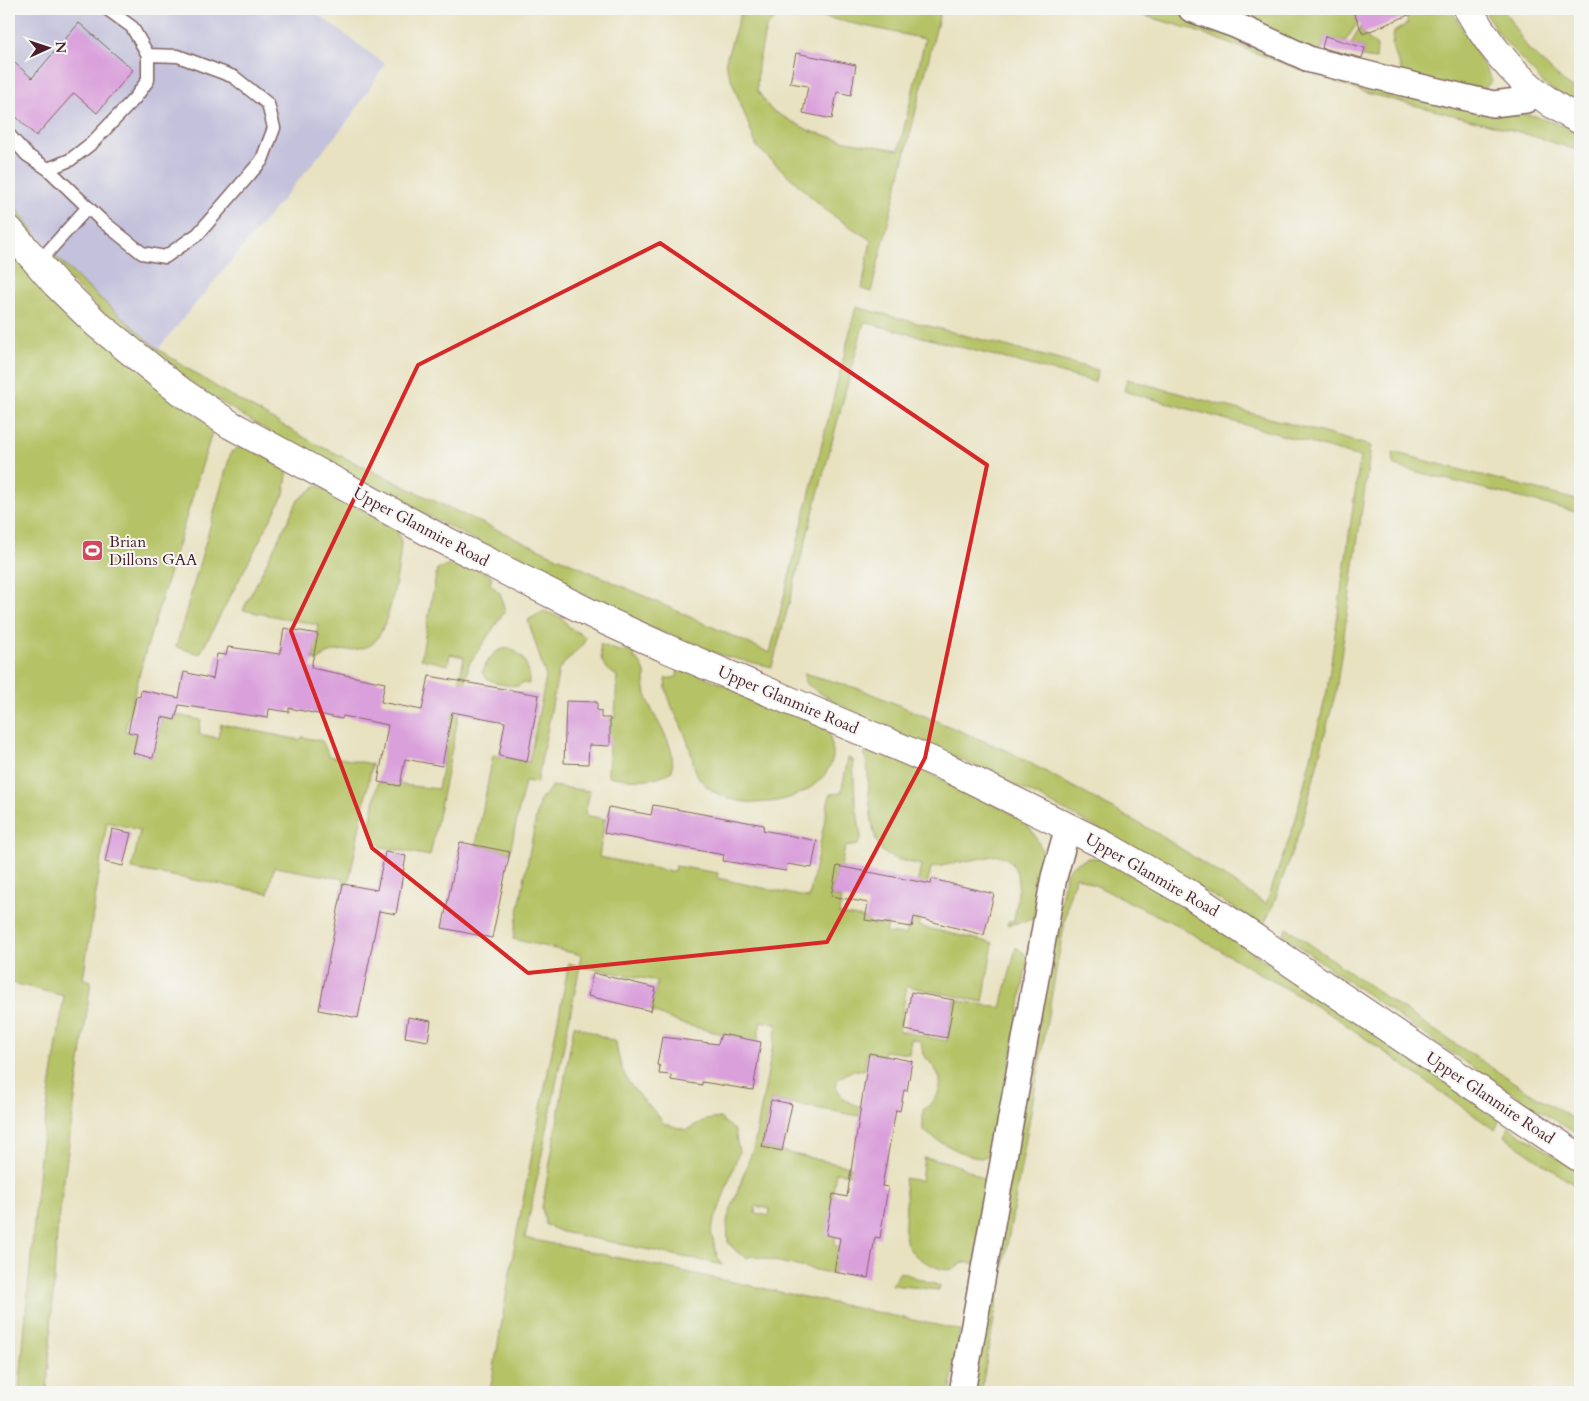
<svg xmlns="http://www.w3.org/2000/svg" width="1589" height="1401" font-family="Cardo,serif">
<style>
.industrial{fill:#c3c1db}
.green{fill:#b5c366;stroke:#807148;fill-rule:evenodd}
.building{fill:#daa0db}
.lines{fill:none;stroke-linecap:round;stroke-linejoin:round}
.service-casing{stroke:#816360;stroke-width:15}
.minor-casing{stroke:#816360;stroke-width:28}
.secondary-casing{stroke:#816360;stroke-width:30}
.service{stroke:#fff;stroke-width:12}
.minor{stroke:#fff;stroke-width:25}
.secondary{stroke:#fff;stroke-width:28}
.marked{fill:none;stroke:#d62828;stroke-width:4;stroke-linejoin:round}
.labels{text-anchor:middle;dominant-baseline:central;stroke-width:4;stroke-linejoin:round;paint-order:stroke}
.street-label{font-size:16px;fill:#4a1f2b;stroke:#f6f6f2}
.poi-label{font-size:16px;fill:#4a1f2b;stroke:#f6f6f2;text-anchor:start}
</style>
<rect width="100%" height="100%" fill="#f6f6f2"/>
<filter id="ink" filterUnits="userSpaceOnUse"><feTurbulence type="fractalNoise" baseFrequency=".02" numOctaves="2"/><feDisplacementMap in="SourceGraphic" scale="10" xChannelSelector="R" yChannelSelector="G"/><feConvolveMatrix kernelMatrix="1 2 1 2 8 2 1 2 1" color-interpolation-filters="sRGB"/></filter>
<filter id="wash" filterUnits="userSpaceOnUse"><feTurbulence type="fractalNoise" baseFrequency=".0096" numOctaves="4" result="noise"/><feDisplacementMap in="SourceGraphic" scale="20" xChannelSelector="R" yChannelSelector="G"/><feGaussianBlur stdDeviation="1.12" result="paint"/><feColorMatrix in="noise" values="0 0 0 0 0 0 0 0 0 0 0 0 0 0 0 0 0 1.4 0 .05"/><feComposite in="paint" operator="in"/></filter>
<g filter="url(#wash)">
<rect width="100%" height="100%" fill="#e8e2c1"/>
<path class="industrial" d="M 9,9 L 311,9 L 385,64 L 351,117 L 158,349 L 84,284 L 49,250 L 9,198 Z"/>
<path class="green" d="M 742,9 L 785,9 L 766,28 L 758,64 L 757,90 L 771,110 L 810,131 L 846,141 L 899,150 L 925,39 L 818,16 L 815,9 L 941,9 L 871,292 L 862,289 L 871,240 L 829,213 L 757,147 L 725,63 Z
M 1122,9 L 1171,9 L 1232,30 L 1492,109 L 1535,116 L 1580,132 L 1580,151 L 1516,131 L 1366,93 L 1190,29 Z
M 1252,9 L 1352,9 L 1358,22 L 1345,42 L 1325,37 L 1320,55 L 1258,24 Z
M 1395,9 L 1451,9 L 1492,80 L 1483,91 L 1404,77 L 1392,46 L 1394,32 L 1408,23 L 1403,10 L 1397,12 Z
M 1483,9 L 1503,9 L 1529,50 L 1566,84 L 1580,92 L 1580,105 L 1546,86 L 1501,37 Z
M 1360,27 L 1363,34 L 1377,46 L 1376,59 L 1362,57 L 1365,48 L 1351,44 Z
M 9,198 L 41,242 L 84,284 L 158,349 L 221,390 L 314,443 L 462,514 L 770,653 L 856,307 L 1098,370 L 1095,382 L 864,322 L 772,667 L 724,656 L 639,623 L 300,451 L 205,392 L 150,353 L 113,322 L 44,256 L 9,211 Z
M 9,245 L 213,429 L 143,660 L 125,731 L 137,734 L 133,753 L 153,758 L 162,717 L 175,720 L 177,715 L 201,720 L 199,734 L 218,738 L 221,724 L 300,740 L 302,737 L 322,741 L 329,756 L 372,764 L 344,907 L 339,906 L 344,879 L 274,867 L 268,893 L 132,869 L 140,830 L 107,822 L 83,979 L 91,981 L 57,1232 L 47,1392 L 19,1392 L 40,1156 L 64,996 L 9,982 Z
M 1127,379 L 1371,446 L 1336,691 L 1302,824 L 1272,908 L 1263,926 C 1176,873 1090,821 999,777 C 933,746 865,724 805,683 L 804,673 L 863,690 L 1010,752 L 1160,835 L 1266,904 L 1295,822 L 1327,691 L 1360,457 L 1124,391 Z
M 243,445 L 288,469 L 284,494 L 200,654 L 176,647 L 231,452 Z
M 1393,452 L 1580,501 L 1580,513 L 1394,466 Z
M 317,485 L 396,529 L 401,541 C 401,561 389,633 372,644 C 353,656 336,643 318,661 L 313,660 L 318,625 L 243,610 L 298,500 Z
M 456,557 L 492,577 L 490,584 L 500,593 L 505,611 L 469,664 L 430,856 L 381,847 L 369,829 L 378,782 L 438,789 L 464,657 L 450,654 L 448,665 L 421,659 L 437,569 L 454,564 Z
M 544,611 L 562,618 L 570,628 L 586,637 L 583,644 L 559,669 L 537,783 L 525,781 L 510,852 L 476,845 L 493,755 L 529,762 L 546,677 L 528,620 Z
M 600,644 L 619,651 L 635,651 L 634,659 C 639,660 642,665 644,670 C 647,676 644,683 645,689 C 650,719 677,739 672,771 C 650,783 631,780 608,776 L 610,718 L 615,718 L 617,676 C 601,666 601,661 600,644 Z
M 508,648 C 525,654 529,667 529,684 L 522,683 L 519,686 C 505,685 491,685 482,673 C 488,660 492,650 508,648 Z
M 678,666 L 830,728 C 828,740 836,750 832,761 C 816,806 736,816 704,784 C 692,772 694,758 688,743 C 681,720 666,704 665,679 L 677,677 Z
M 869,749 L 876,749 L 988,800 L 1022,820 L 1033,832 L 1042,850 L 1044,874 L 1034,919 L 1008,925 L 1008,921 L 1014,921 C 1017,898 1027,862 998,855 L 931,868 L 918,926 L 993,943 L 983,1002 L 907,986 L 899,1031 L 947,1041 L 954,1000 L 1001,1008 L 1016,947 L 1028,956 L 998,1138 L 991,1154 C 988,1155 983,1158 980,1158 C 966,1157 933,1139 923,1130 L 923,1110 C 948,1092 944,1074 923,1055 L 921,1041 L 911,1039 L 909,1054 L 884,1051 L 883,1056 L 867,1053 L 864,1070 L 853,1070 L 838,1079 L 836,1087 L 844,1100 L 861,1107 L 860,1116 L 771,1100 L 762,1147 L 855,1168 L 852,1175 L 836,1172 L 828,1227 L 837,1229 L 834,1245 L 839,1247 L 834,1274 L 751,1256 L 747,1258 L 737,1252 L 728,1242 L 727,1220 L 754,1146 L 777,1024 L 761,1021 L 757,1043 L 679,1023 L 651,1011 L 657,981 L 580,966 L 525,1238 L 960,1330 L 950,1392 L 490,1392 L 516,1237 L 569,963 L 579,966 L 581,955 L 513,939 L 539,802 L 552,786 L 590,791 L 585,815 L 605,819 L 599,857 L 667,871 L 674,871 L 675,866 L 718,873 L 717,878 L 809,898 L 830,794 L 841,793 L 848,758 L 853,760 L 855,798 L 861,837 L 858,845 L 845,847 L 841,867 L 837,867 L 831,896 L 841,898 L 839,914 L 864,918 L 871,924 L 880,925 L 888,923 L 886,933 L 906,935 L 921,865 C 910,862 894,860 884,853 C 869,842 869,783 867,763 L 864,755 ZM 756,1206 L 770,1209 L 769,1216 L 755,1213 Z
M 1088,858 L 1101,858 L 1170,897 L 1500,1119 L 1495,1130 L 1338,1019 L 1175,924 L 1076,876 L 1069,898 L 981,1392 L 971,1392 L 1066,873 L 1073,865 Z
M 1287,928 L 1398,1006 L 1518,1085 L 1580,1123 L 1580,1136 C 1478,1074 1381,1004 1283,935 Z
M 574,1025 L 616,1042 C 618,1061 624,1079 637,1093 C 646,1104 656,1111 663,1123 L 686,1130 L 705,1120 L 720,1118 L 735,1131 L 739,1152 L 711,1231 L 717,1256 L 723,1265 L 562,1232 L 546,1225 L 542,1208 Z
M 1509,1127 L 1580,1172 L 1580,1189 L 1504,1136 Z
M 924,1158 C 943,1159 974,1169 987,1183 L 976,1264 L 964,1262 C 955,1270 947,1272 936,1267 C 900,1252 904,1239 906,1205 C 907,1196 905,1187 904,1178 L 921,1181 Z
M 900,1272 L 940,1286 L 939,1290 L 892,1285 Z"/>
<g id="blocks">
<path class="building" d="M 1352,9 L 1423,9 L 1363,34 Z
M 79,23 L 133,70 L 97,113 L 74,93 L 36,136 L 9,110 L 9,58 L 32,78 Z
M 1325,36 L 1365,48 L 1362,58 L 1322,48 Z
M 796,53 L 856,65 L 851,95 L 837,92 L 832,119 L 803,113 L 808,86 L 790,83 Z
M 284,628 L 318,634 L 311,668 L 385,683 L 381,702 L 422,710 L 429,676 L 539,695 L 527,762 L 499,756 L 505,722 L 452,712 L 442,766 L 405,759 L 400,786 L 378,782 L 388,725 L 343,716 L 342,719 L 289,708 L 289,712 L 269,709 L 268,718 L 179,705 L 175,720 L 162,717 L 153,758 L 133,753 L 137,734 L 128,732 L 136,696 L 140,697 L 141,690 L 179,698 L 184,672 L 213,679 L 217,654 L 226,655 L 228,647 L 280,654 Z
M 566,701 L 597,702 L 597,710 L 601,711 L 601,718 L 610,718 L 610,746 L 589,745 L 588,764 L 564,763 Z
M 653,805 L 764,825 L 763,830 L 817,841 L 812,868 L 787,864 L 786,871 L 723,861 L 724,855 L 604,833 L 609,807 L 651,815 Z
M 112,829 L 131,833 L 123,866 L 105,862 Z
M 460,842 L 510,852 L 492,938 L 442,928 Z
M 385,852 L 406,856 L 396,914 L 379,911 L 358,1018 L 319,1010 L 343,884 L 377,890 Z
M 837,866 L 931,884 L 932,879 L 994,894 L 984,935 L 914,917 L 912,927 L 865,920 L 868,903 L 831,896 Z
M 593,973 L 656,988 L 651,1011 L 588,996 Z
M 911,992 L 954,1000 L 947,1038 L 905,1030 Z
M 408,1017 L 431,1021 L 428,1041 L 405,1037 Z
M 721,1034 L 761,1042 L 753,1090 L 702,1082 L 702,1085 L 671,1080 L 671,1075 L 659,1074 L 660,1066 L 657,1065 L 662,1037 L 718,1044 Z
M 869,1053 L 912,1061 L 907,1091 L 904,1090 L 900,1111 L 896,1110 L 882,1186 L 888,1187 L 880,1238 L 875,1237 L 868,1278 L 834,1272 L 840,1238 L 826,1235 L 833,1194 L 847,1197 Z
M 771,1100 L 792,1104 L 782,1151 L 762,1147 Z"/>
</g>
</g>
<g filter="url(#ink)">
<use href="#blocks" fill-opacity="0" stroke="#816360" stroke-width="1"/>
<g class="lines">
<defs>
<path id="service" d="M 9,135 L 27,155 L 48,169 L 70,160 L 92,143 L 135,98 L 148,80 L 148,55 L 132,27 L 107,9
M 48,169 L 101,220 L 142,253 L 165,257 L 198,234 L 262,160 L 274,128 L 268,104 L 234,77 L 178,56 L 148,55
M 37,264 L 88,207"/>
<path id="minor" d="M 1191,9 L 1235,25 L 1311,60 L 1391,80 L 1493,104 L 1526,100 L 1535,93
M 962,1392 L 1054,877 L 1068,827"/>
<path id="secondary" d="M 1468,9 C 1495,56 1531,96 1580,120
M 9,230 L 56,284 L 97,324 L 180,391 L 231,425 L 438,537 L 602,619 L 663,647 L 946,767 L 1104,845 L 1191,895 L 1580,1158"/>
</defs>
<use href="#service" class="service-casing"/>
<use href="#minor" class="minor-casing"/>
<use href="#secondary" class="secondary-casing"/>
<use href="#service" class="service"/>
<use href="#minor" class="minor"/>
<use href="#secondary" class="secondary"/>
</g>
</g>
<path class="marked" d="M 660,243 L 987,465 L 925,758 L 827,942 L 528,973 L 372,848 L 291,631 L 418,365 Z"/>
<defs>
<symbol id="stadium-square" viewBox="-11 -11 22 22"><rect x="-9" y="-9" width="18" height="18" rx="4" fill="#d1495b" stroke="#f6f6f2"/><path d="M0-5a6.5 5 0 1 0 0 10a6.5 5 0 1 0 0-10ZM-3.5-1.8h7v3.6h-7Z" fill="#fff"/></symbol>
</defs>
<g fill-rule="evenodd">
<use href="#stadium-square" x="80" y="538" width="25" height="25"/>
</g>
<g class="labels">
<g class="street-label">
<text transform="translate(421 527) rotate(28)">Upper Glanmire Road</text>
<text transform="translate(788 700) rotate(23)">Upper Glanmire Road</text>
<text transform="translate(1152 875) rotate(30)">Upper Glanmire Road</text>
<text transform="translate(1490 1098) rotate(34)">Upper Glanmire Road</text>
</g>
<g class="poi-label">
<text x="109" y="542">Brian<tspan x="109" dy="18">Dillons GAA</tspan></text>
</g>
</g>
<rect width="1589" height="1401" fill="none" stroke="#f6f6f2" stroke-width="30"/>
<g transform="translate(48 48) rotate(87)" stroke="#f6f6f2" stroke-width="4" paint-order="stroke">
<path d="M0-4L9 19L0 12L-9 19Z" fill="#4a1f2b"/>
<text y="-8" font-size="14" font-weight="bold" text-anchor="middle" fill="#4a1f2b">N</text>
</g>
</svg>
